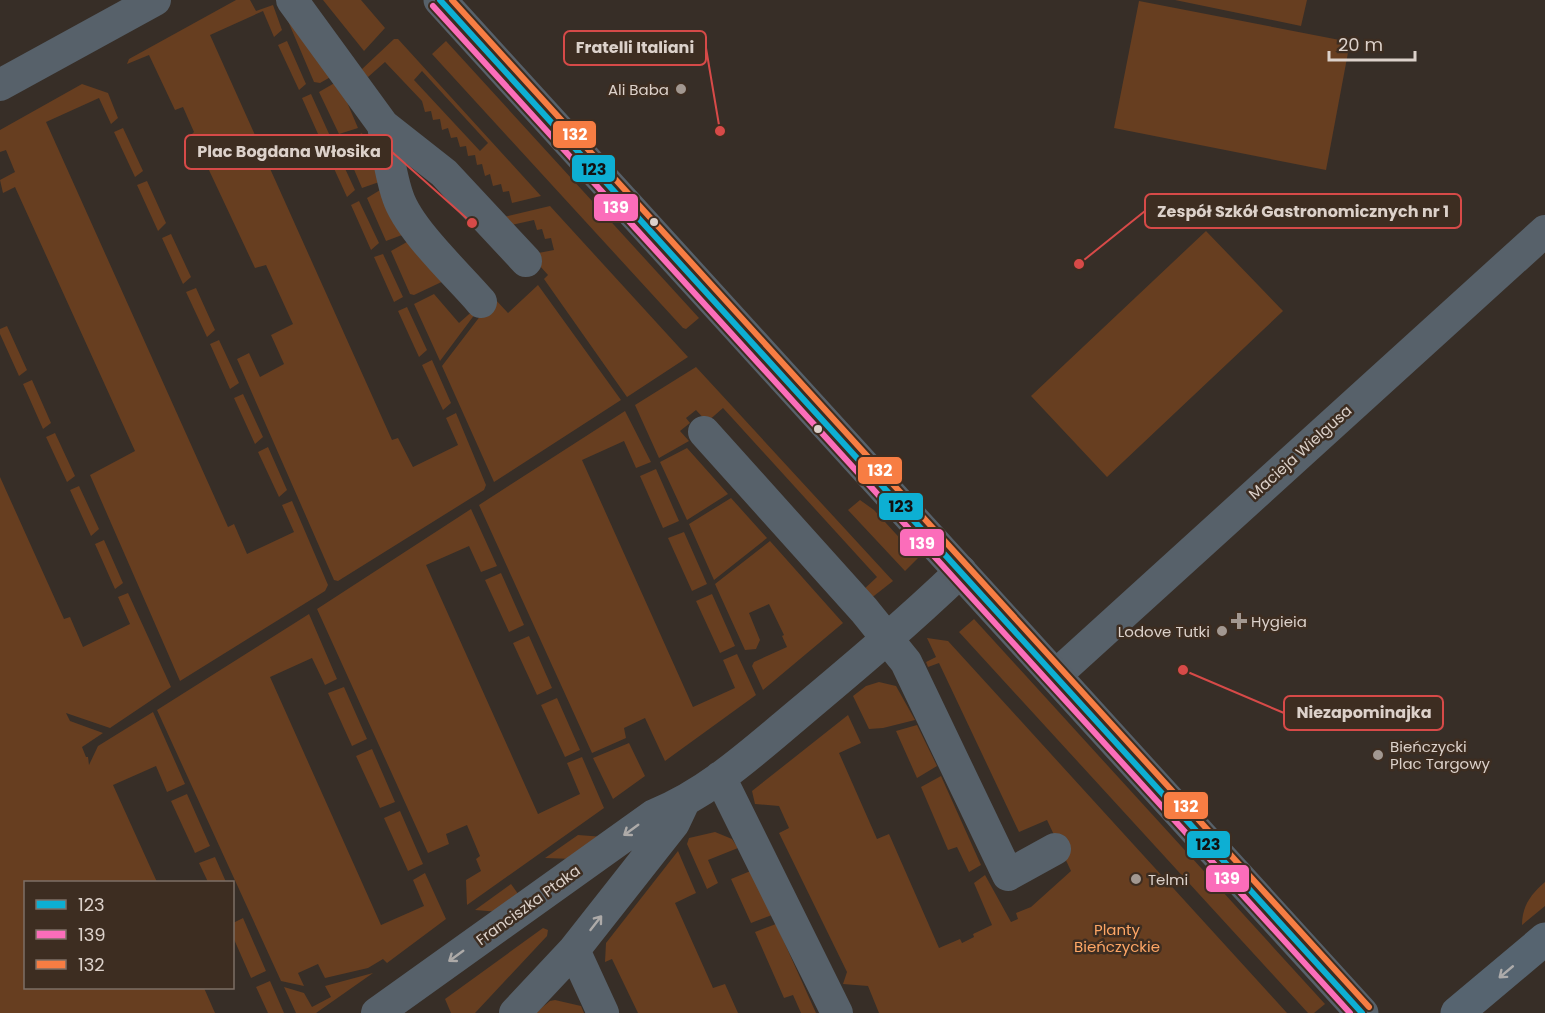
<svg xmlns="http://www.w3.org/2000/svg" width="1545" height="1013" font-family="Poppins,sans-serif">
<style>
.green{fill:#673e20;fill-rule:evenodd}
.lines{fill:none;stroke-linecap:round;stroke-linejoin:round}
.minor{stroke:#57616a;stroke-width:32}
.tertiary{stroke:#57616a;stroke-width:33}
.secondary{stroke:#566470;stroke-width:33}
.bus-1-casing{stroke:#3d2d21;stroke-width:10}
.bus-2-casing{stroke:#3d2d21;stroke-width:10}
.bus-3-casing{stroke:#3d2d21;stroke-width:10}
.bus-1{stroke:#0dafd3;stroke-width:6}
.bus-2{stroke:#fb6dba;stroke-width:6}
.bus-3{stroke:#f77d43;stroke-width:6}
.oneway{stroke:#adaaa8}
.oneway2{stroke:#adabaa}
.poi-dot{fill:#a29891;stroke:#3d2d21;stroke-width:2}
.bus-dot{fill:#dcd1ca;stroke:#3d2d21;stroke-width:2}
.labels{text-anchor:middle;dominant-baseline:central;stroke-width:5;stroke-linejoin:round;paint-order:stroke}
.poi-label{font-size:15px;fill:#dcd1ca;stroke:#3d2d21;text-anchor:start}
.street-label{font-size:15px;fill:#dcd1ca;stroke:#3d2d21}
.park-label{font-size:15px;fill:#fea665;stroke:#3d2d21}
.leader{fill:none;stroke:#d74a48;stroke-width:2}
.callout-dot{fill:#d74a48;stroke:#3d2d21;stroke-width:2}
.callout{fill:#3d2d21;stroke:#d74a48;stroke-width:2}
.callout-label{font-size:16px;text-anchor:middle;font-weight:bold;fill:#dcd1ca}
.line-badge{stroke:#3d2d21;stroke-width:2}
.badge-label{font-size:16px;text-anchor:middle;font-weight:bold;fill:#fff}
.pale-badge-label{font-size:16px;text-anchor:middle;font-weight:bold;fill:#111}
</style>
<rect width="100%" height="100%" fill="#372e27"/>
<path class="green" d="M 236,0 L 250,0 L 256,11 L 273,5 L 282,30 L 274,37 L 263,11 L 210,35 L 392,440 L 398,438 L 413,467 L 458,445 L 446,418 L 456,413 L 486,485 L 484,490 L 338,581 L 334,580 L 237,359 L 249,353 L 260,377 L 284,364 L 271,335 L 293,324 L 266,265 L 255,268 L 192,134 L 194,132 L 183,107 L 175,110 L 149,55 L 127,64 L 129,59 Z
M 323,0 L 361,0 L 385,28 L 364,51 Z
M 1175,0 L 1307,0 L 1301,26 Z
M 1139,1 L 1350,42 L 1326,170 L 1114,128 Z
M 282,7 L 334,75 L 320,83 L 314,82 Z
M 394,39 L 398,39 L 541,196 L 512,203 L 509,191 L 503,192 L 501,184 L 493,186 L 490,174 L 485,176 L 482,164 L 477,165 L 475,155 L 468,156 L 466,146 L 460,147 L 457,137 L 451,138 L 448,128 L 442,130 L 440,119 L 433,120 L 431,111 L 425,112 L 422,101 L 385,62 L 368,77 L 361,70 ZM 422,71 L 488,143 L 480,151 L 414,80 Z
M 287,41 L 306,84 L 299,90 L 278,45 Z
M 446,41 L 699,318 L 686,329 L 683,328 L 432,54 Z
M 338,81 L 358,128 L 339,134 L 319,92 Z
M 82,84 L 108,93 L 118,118 L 111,124 L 99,98 L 46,122 L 228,527 L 234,524 L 247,554 L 294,532 L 282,505 L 292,501 L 328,585 L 325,591 L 180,681 L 90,475 L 135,451 L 15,187 L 3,193 L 0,180 L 15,172 L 6,150 L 0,152 L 0,130 Z
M 311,94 L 330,136 L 322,143 L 302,98 Z
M 123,128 L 143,171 L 135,177 L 114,132 Z
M 362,133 L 382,181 L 362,188 L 343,144 L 347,140 Z
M 335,147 L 355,190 L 347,197 L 326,151 Z
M 147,181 L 166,223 L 158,231 L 137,185 Z
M 385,187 L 410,232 L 386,241 L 367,198 Z
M 359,201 L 379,243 L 371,250 L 351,205 Z
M 550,206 L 688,357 L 627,397 L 544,279 L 548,275 L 532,257 L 533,254 L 554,250 L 551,238 L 545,239 L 542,229 L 537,230 L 534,220 L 507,226 L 500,218 Z
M 1206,231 L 1283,311 L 1107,477 L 1031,396 Z
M 171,234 L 191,277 L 183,284 L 162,238 Z
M 414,238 L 450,278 L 414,295 L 410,294 L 391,251 Z
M 383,254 L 403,297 L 394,302 L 374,257 Z
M 538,285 L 621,400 L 494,482 L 442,366 L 494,298 L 508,313 Z
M 196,288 L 215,330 L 207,337 L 186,292 Z
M 434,294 L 459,323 L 476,308 L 478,310 L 440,361 L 414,304 Z
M 407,307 L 427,350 L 419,357 L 398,311 Z
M 7,326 L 27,370 L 19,376 L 0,334 L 0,329 Z
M 219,340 L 239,383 L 230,389 L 210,344 Z
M 432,360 L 451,403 L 443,410 L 422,365 Z
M 696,367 L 893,581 L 870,599 L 862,591 L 877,577 L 723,408 L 707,422 L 696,410 L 686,418 L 690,423 L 680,431 L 689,441 L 659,458 L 635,405 Z
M 32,380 L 51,423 L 43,429 L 23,384 Z
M 243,394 L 263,437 L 255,444 L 234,398 Z
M 625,411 L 651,462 L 636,468 L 624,441 L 582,460 L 693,707 L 735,688 L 723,660 L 737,654 L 756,695 L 665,761 L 645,718 L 624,728 L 626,738 L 592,753 L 479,505 Z
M 55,433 L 75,476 L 67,482 L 46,437 Z
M 268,447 L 287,490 L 279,497 L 258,452 Z
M 687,448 L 728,494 L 687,520 L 660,462 Z
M 656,469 L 679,521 L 663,528 L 640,476 Z
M 0,477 L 64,619 L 70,617 L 83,647 L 130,624 L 118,597 L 128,593 L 171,687 L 110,728 L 66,713 L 70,721 L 103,733 L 82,747 L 86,757 L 88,757 L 89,765 L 98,746 L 153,712 L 185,784 L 167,792 L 156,766 L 113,785 L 157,882 L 26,882 L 26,988 L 204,988 L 215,1013 L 0,1013 Z
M 79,486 L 99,529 L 91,536 L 70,490 Z
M 731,498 L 767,538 L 714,580 L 689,524 Z
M 860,500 L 874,510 L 918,558 L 905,571 L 848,510 Z
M 471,509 L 497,566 L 481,572 L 469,546 L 426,565 L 538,814 L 580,794 L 567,763 L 582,757 L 604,808 L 467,905 L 466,880 L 481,871 L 476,859 L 480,856 L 467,825 L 446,834 L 449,844 L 428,853 L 317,609 Z
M 684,532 L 707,584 L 692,591 L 668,538 Z
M 104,540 L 123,583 L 115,589 L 95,544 Z
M 770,541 L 843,623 L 763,690 L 752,666 L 754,662 L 787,647 L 782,636 L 784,635 L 769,604 L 749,613 L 760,640 L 756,649 L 745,650 L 715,584 Z
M 501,573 L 524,625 L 509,632 L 485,580 Z
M 712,594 L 735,646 L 720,653 L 696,601 Z
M 309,614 L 337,679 L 325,685 L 312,658 L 270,677 L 381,925 L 424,906 L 413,880 L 425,873 L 446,919 L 387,963 L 383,959 L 368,968 L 325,978 L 318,964 L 298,973 L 304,986 L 281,981 L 157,710 Z
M 974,619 L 1325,1004 L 1314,1013 L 1308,1013 L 959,632 Z
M 529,636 L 552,688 L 537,695 L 513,643 Z
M 927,638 L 948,641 L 1287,1013 L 879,1013 L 868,986 L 843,984 L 847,972 L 779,833 L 789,828 L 779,806 L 755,804 L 752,791 L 848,715 L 861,743 L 839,753 L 877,839 L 889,834 L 939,948 L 960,939 L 962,943 L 974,937 L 973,934 L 992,925 L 974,883 L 985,875 L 1011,922 L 1018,919 L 1016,913 L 1031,907 L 1071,871 L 1047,820 L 1019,832 L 939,663 L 928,667 L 926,662 L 936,657 Z
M 879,682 L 896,686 L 915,720 L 883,728 L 869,729 L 853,696 L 866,686 Z
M 344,687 L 367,739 L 352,746 L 328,693 Z
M 557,698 L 580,750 L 565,757 L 541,705 Z
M 917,725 L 937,766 L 917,778 L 896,731 Z
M 629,743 L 645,776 L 613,799 L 593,758 Z
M 372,749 L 395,802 L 380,808 L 356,756 Z
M 941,776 L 981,865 L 969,872 L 957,847 L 948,850 L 921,787 Z
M 187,794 L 210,846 L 195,853 L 171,801 Z
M 400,811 L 423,864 L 408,871 L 384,818 Z
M 715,832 L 732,839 L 738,848 L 708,860 L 718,883 L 707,889 L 687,844 L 689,838 Z
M 578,835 L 604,837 L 574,859 L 545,858 Z
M 678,851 L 696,893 L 675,903 L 713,988 L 725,984 L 738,1013 L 638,1013 L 612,959 L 605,962 L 606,943 Z
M 215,857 L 226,882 L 208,882 L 199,863 Z
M 753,870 L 772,915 L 751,923 L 731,879 Z
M 1545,882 L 1545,906 L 1522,925 C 1522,906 1531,894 1545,882 Z
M 511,884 L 521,898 L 500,912 L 475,910 Z
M 243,918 L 266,971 L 251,978 L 233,937 L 233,923 Z
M 776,924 L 816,1013 L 801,1013 L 793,995 L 784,998 L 755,932 Z
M 543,928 L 548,930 L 547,936 L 475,1013 L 451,1013 L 445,999 Z
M 373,973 L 316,1013 L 296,1013 L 284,987 L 304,993 L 312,1007 L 331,997 L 325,986 Z
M 270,981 L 284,1013 L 268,1013 L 256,987 Z
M 555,1000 L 581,1006 L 584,1013 L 535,1013 L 550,1001 Z"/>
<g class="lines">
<path class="minor" d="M 292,0 L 383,125 L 444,173 L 526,261
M 0,85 L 155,0
M 383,125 C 387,149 390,174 398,197 C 409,230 458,275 481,302
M 704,432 L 864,610 L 906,662 L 1008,875 L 1055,849
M 1056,675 L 1545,231
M 720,777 L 837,1013
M 574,950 L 603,1013
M 377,1013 L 654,815 C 707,794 752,753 796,716 C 852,669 908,622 961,571
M 515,1013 L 574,950 L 674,823 L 683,804"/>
<path class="tertiary" d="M 440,0 L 1362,1013"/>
<path class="secondary" d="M 1457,1013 L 1545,939"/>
<defs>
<path id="bus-1" d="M 440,0 L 1362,1013"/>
<path id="bus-2" d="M 433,6 L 1350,1013"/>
<path id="bus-3" d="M 452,0 L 1369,1007"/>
</defs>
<use href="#bus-1" class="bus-1-casing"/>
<use href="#bus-2" class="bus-2-casing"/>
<use href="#bus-3" class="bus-3-casing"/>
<use href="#bus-1" class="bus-1"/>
<use href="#bus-2" class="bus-2"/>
<use href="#bus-3" class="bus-3"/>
</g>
<defs><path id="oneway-shaft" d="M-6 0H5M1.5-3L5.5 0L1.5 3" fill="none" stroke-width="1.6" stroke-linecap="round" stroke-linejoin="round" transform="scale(1.5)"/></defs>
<g class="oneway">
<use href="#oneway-shaft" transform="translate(631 830) rotate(144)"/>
<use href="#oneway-shaft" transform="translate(596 923) rotate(-52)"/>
<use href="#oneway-shaft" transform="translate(456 956) rotate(144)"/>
</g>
<use class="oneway2" href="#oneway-shaft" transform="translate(1506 972) rotate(140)"/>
<g class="poi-dot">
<circle cx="681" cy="89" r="6"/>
<path d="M1236 612h6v6h6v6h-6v6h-6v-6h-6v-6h6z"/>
<circle cx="1222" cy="631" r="6"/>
<circle cx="1378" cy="755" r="6"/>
<circle cx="1136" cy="879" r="6"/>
</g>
<g class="bus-dot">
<circle cx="654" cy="222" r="5"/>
<circle cx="818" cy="429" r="5"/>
</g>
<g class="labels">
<g class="poi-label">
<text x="669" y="89" text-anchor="end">Ali Baba</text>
<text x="1251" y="621">Hygieia</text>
<text x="1210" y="631" text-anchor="end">Lodove Tutki</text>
<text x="1390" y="746">Bieńczycki<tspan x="1390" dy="17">Plac Targowy</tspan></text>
<text x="1148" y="879">Telmi</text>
</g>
<g class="street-label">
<text transform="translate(1300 452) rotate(-42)">Macieja Wielgusa</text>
<text transform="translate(528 905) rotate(-36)">Franciszka Ptaka</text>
</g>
<g class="park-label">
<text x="1117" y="929">Planty<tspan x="1117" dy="17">Bieńczyckie</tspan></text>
</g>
</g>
<path class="leader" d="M720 131L706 48M472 223L392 152M1079 264L1145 211M1183 670L1284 713"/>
<g class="callout-dot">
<circle cx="720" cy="131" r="6"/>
<circle cx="472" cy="223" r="6"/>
<circle cx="1079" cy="264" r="6"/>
<circle cx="1183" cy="670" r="6"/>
</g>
<g class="callout">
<rect x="564" y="31" width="142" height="34" rx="6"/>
<rect x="185" y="135" width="207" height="34" rx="6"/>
<rect x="1145" y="194" width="316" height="34" rx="6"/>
<rect x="1284" y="696" width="159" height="34" rx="6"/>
</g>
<g class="callout-label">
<text x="635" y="53">Fratelli Italiani</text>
<text x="289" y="157">Plac Bogdana Włosika</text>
<text x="1303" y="217">Zespół Szkół Gastronomicznych nr 1</text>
<text x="1364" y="718">Niezapominajka</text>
</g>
<g class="line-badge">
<rect x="552" y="120" width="45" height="29" rx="6" fill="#f77d43"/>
<rect x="571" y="154" width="45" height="29" rx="6" fill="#0dafd3"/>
<rect x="593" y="193" width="46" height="29" rx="6" fill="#fb6dba"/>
<rect x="857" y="456" width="46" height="29" rx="6" fill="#f77d43"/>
<rect x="878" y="492" width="46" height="29" rx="6" fill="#0dafd3"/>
<rect x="899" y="528" width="46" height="29" rx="6" fill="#fb6dba"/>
<rect x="1163" y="791" width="46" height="29" rx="6" fill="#f77d43"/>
<rect x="1186" y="830" width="45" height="29" rx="6" fill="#0dafd3"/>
<rect x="1205" y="864" width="45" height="29" rx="6" fill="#fb6dba"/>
</g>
<g class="badge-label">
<text x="575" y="140">132</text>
<text x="616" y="213">139</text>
<text x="880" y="476">132</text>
<text x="922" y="549">139</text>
<text x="1186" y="812">132</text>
<text x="1227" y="884">139</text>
</g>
<g class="pale-badge-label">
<text x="594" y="175">123</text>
<text x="901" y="512">123</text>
<text x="1208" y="850">123</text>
</g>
<rect x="24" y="881" width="210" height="108" fill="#3d2d21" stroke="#7d6f65" stroke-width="1.5"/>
<rect x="36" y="900" width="30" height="9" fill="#0dafd3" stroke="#7d6f65" stroke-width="1.5"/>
<text x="78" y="911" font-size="18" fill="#dcd1ca">123</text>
<rect x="36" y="930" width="30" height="9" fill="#fb6dba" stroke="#7d6f65" stroke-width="1.5"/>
<text x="78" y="941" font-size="18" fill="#dcd1ca">139</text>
<rect x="36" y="960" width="30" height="9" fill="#f77d43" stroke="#7d6f65" stroke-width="1.5"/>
<text x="78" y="971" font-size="18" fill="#dcd1ca">132</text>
<path d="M1329 51v9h86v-9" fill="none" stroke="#dcd1ca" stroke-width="3"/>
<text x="1338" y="51" font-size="18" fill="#dcd1ca" stroke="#3d2d21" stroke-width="4.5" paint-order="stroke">20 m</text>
</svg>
